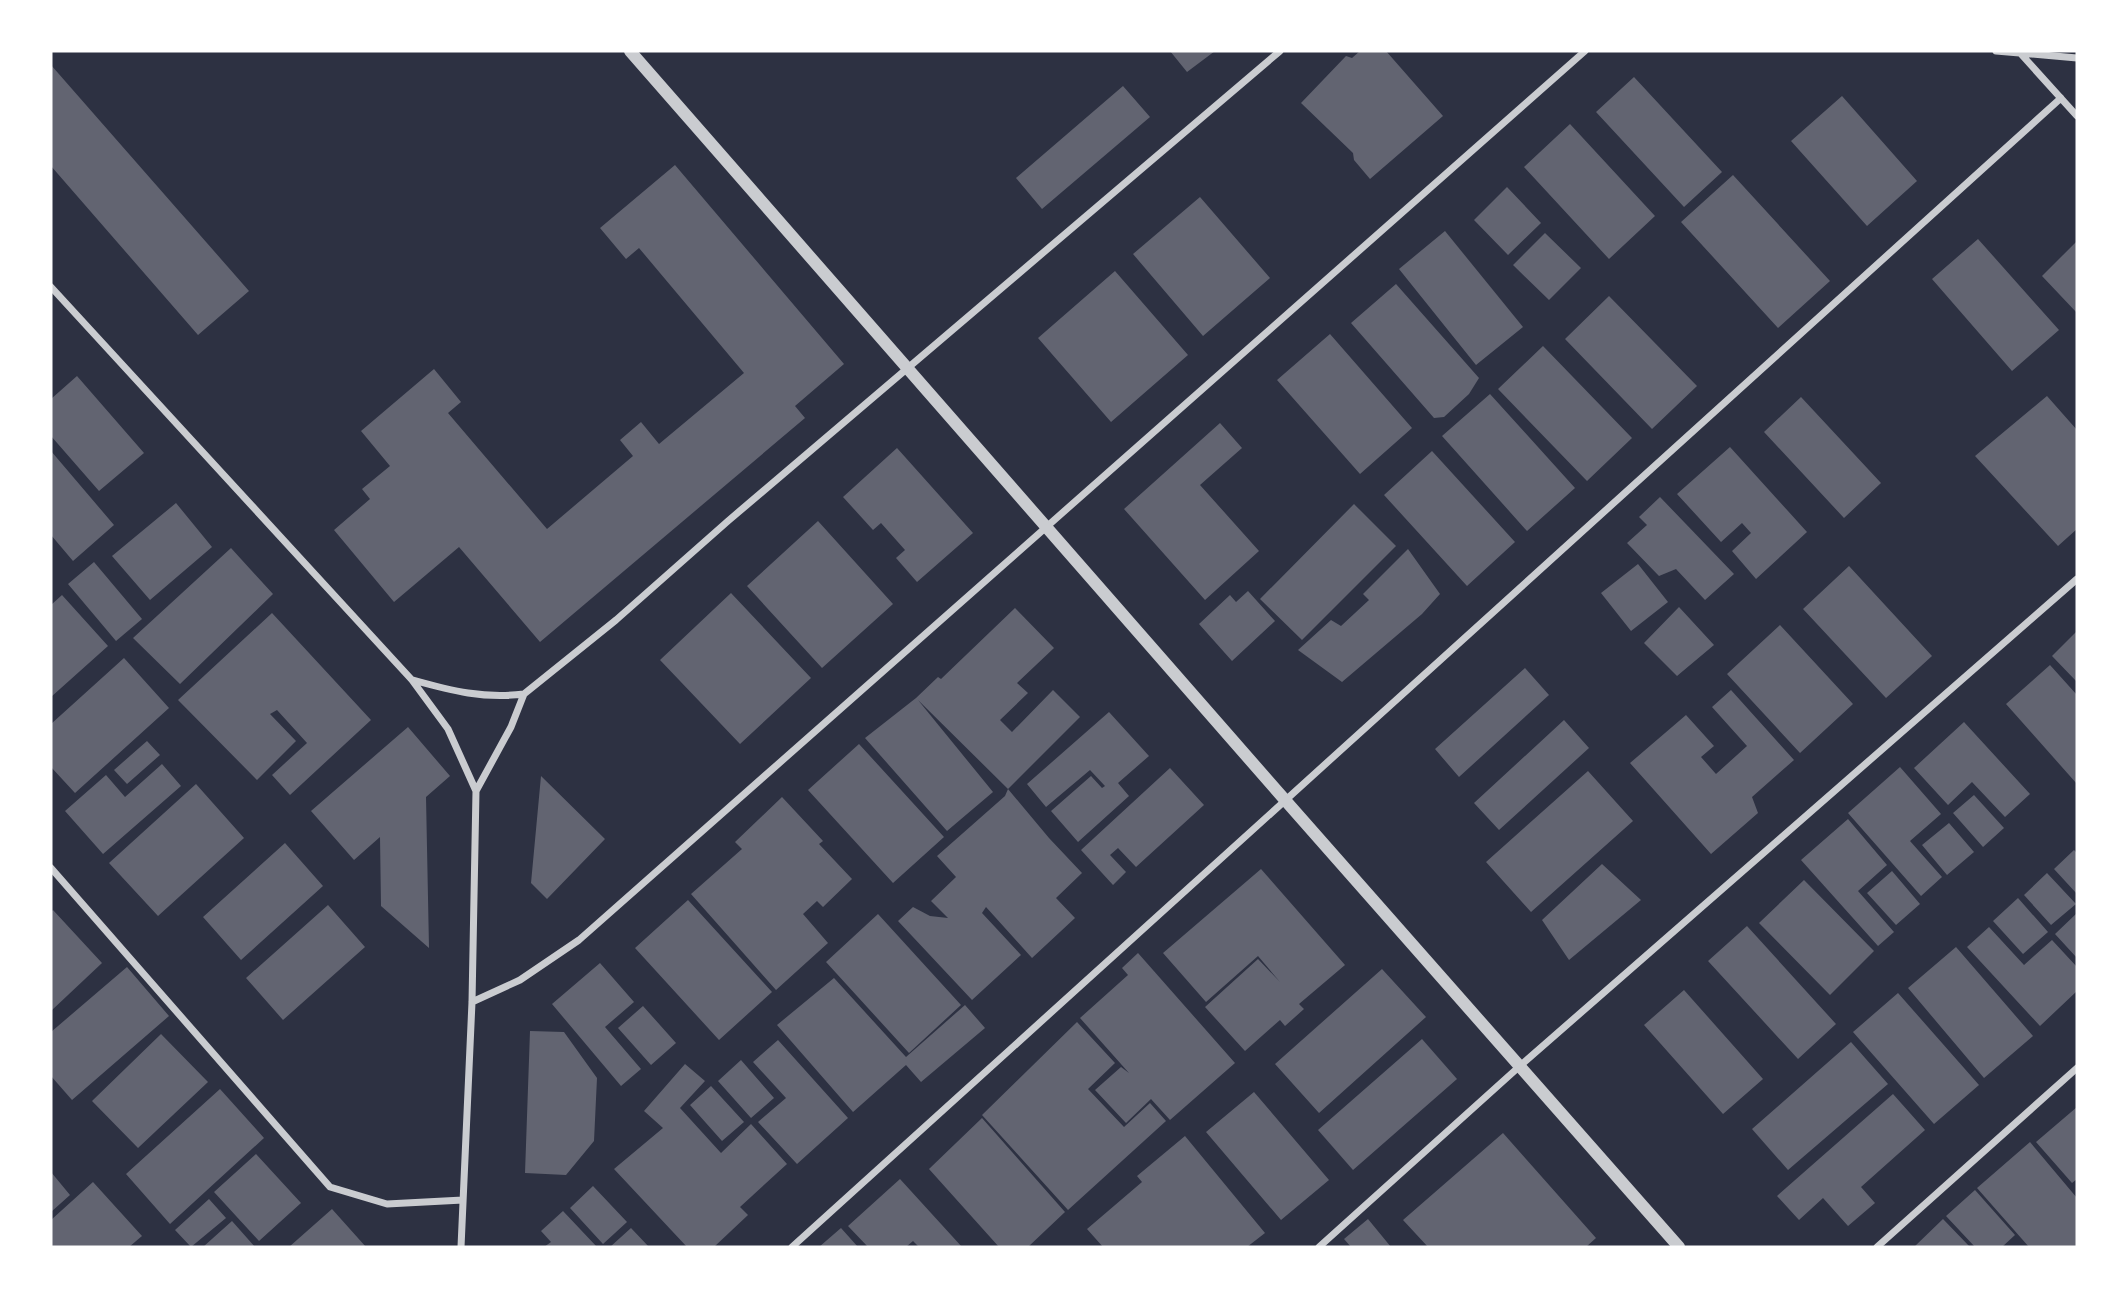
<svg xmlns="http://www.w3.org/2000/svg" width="2128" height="1298" font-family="'Space Grotesk',sans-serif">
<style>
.building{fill:#626471}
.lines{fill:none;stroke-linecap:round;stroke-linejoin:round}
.minor{stroke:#caccd0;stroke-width:7}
.tertiary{stroke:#caccd0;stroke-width:12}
</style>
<rect width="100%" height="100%" fill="#2d3142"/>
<path class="building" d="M 1170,51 L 1215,51 L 1187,72 Z
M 1360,51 L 1386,51 L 1443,116 L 1370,179 L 1354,160 L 1353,153 L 1301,103 L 1346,56 L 1352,58 Z
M 51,65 L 249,291 L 198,335 L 51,166 Z
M 1634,77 L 1722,172 L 1684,207 L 1596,112 Z
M 1123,86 L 1150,117 L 1042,209 L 1016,178 Z
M 1842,96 L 1917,181 L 1867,226 L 1791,141 Z
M 1570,124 L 1655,216 L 1609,259 L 1524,167 Z
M 675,165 L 844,364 L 795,406 L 805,418 L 540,642 L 459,547 L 394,602 L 334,530 L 370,499 L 362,489 L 390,466 L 361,431 L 434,369 L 461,402 L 448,413 L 547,529 L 633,456 L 620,440 L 641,422 L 659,444 L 744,373 L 639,248 L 626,259 L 600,228 Z
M 1733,175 L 1830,281 L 1778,328 L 1681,222 Z
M 1507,187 L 1541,223 L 1508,255 L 1474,220 Z
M 1200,197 L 1270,278 L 1203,336 L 1133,254 Z
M 1445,231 L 1523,327 L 1476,365 L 1399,269 Z
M 1545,233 L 1581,268 L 1549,300 L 1513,265 Z
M 1978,239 L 2059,330 L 2012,371 L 1932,279 Z
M 2077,241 L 2077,313 L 2042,276 Z
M 1115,271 L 1188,355 L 1111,422 L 1038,338 Z
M 1396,284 L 1479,378 L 1469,394 L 1444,417 L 1434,418 L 1351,323 Z
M 1609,296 L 1697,386 L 1652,429 L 1565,339 Z
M 1330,334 L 1412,428 L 1360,474 L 1277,380 Z
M 1543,346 L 1632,438 L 1587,481 L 1498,389 Z
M 77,376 L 144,453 L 99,491 L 51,436 L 51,399 Z
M 1490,394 L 1575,488 L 1527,531 L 1442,436 Z
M 2047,396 L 2077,430 L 2077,529 L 2058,546 L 1975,456 Z
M 1801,397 L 1881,483 L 1844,518 L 1764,432 Z
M 1220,423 L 1242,448 L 1200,485 L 1259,551 L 1205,600 L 1124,509 Z
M 1730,447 L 1807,532 L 1756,579 L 1732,551 L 1751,533 L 1742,523 L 1721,542 L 1677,494 Z
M 897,448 L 973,533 L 917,582 L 896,558 L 905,550 L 881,523 L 873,530 L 843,497 Z
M 51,451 L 114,525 L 73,561 L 51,535 Z
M 1432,451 L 1515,542 L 1467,586 L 1384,495 Z
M 1660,497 L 1734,574 L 1705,600 L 1676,569 L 1659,576 L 1627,543 L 1647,525 L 1639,517 Z
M 176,503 L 212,547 L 150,600 L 112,556 Z
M 1354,504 L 1396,546 L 1302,640 L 1260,599 Z
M 818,521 L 893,604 L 822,668 L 747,586 Z
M 231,548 L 273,594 L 180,684 L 133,638 Z
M 1408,549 L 1440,594 L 1422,614 L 1342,682 L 1298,650 L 1331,620 L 1341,626 L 1369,600 L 1363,594 Z
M 94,562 L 142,619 L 116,641 L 68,584 Z
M 1638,564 L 1668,602 L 1631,631 L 1601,593 Z
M 1849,566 L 1932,656 L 1886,698 L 1803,609 Z
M 1248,591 L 1275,621 L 1232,661 L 1199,624 L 1230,595 L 1236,602 Z
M 731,593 L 811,678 L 740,744 L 660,660 Z
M 62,595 L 108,646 L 51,697 L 51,605 Z
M 1679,607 L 1714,645 L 1677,676 L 1644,643 Z
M 1015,608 L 1054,648 L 1017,683 L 1028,693 L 1000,720 L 1012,732 L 1053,690 L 1080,717 L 1008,789 L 1049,838 L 1082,873 L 1056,898 L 1075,918 L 1032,958 L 986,907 L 982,913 L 1021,955 L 972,1000 L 898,921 L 913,907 L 930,916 L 948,918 L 931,901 L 956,877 L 937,856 L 1005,796 L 1008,789 L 918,700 L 993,792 L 947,831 L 865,738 L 916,698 L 938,677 L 941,679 Z
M 272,613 L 371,720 L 290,795 L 272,775 L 307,743 L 277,710 L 270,714 L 296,741 L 257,780 L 178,700 Z
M 1780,625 L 1853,704 L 1800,753 L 1727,674 Z
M 2077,631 L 2077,682 L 2052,656 Z
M 124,658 L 169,708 L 75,793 L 51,767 L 51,724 Z
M 2050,665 L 2077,695 L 2077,784 L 2006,704 Z
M 1525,668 L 1549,695 L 1459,777 L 1435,749 Z
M 1731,690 L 1794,760 L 1752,797 L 1758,813 L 1711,854 L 1630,763 L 1686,715 L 1714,746 L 1701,757 L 1716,774 L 1747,746 L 1712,707 Z
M 1109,712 L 1149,756 L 1118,783 L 1129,796 L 1078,842 L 1051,811 L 1091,776 L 1102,788 L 1105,786 L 1090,770 L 1046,807 L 1027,784 Z
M 1564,720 L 1589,748 L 1499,830 L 1474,803 Z
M 1964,722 L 2030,794 L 2005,817 L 1972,782 L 1948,805 L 1914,768 Z
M 408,727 L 450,776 L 426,797 L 429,948 L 381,906 L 380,837 L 354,860 L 311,811 Z
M 147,741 L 160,755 L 127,784 L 114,770 Z
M 859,744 L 944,837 L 893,883 L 808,790 Z
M 162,764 L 181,786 L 103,854 L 65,811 L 106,775 L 125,797 Z
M 1900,767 L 1941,814 L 1910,841 L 1942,877 L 1921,896 L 1848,813 Z
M 1170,768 L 1204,805 L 1136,867 L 1118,848 L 1110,855 L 1126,872 L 1113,885 L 1081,850 Z
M 1588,771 L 1633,821 L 1531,912 L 1486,862 Z
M 541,776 L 605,839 L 547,899 L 531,883 Z
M 196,784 L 244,838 L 158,916 L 109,863 Z
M 1974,795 L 2004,828 L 1983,847 L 1953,813 Z
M 782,797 L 823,841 L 819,844 L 852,879 L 823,907 L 817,901 L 803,914 L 828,943 L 776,990 L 691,894 L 742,849 L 735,842 Z
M 1848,819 L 1887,865 L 1858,891 L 1894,932 L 1878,946 L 1801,860 Z
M 1949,823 L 1974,852 L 1947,875 L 1922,845 Z
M 285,843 L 323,886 L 241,960 L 203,917 Z
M 2074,850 L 2077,853 L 2077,894 L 2054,869 Z
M 1602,864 L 1641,900 L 1569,960 L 1542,920 Z
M 1261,869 L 1345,965 L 1299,1004 L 1304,1009 L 1285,1026 L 1280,1020 L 1245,1051 L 1205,1007 L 1258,959 L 1280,982 L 1258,956 L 1206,1002 L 1163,953 Z
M 1892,871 L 1920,904 L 1896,925 L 1867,893 Z
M 2047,873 L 2076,904 L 2051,925 L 2024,895 Z
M 1804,880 L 1874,951 L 1830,995 L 1759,923 Z
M 2018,898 L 2048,932 L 2023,954 L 1993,921 Z
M 688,900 L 772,992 L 719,1040 L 635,948 Z
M 328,905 L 365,947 L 283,1020 L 246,978 Z
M 53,910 L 102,963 L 51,1011 L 51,912 Z
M 2077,913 L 2077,958 L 2055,934 Z
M 878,914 L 961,1005 L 909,1053 L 826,962 Z
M 1747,926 L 1836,1024 L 1798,1059 L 1708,961 Z
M 1989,927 L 2024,965 L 2052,940 L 2077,967 L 2077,991 L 2040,1026 L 1967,947 Z
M 1956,947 L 2033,1036 L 1984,1078 L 1908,988 Z
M 1138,953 L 1235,1063 L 1170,1120 L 1151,1099 L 1126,1123 L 1095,1090 L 1121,1067 L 1129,1073 L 1080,1018 L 1128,975 L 1122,968 Z
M 600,963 L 634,1002 L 605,1027 L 641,1069 L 621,1086 L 552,1004 Z
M 127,967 L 169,1016 L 72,1100 L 51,1076 L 51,1032 Z
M 1382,969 L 1426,1017 L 1319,1113 L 1275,1064 Z
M 834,978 L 906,1057 L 965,1005 L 985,1028 L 921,1082 L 906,1065 L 853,1112 L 777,1025 Z
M 1684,990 L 1763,1079 L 1723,1114 L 1644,1025 Z
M 1898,993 L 1979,1085 L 1934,1124 L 1853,1032 Z
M 643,1006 L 676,1043 L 651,1065 L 618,1028 Z
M 1077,1022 L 1115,1063 L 1088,1089 L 1124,1127 L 1150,1103 L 1166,1121 L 1068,1210 L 982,1115 Z
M 530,1031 L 564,1032 L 597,1078 L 594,1141 L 566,1175 L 525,1173 Z
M 161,1034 L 208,1082 L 138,1148 L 92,1101 Z
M 1422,1039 L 1457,1079 L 1353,1170 L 1318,1130 Z
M 778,1040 L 848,1118 L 797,1164 L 758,1122 L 786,1098 L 753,1062 Z
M 1851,1042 L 1888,1084 L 1788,1170 L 1752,1129 Z
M 741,1060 L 774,1098 L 751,1118 L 718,1081 Z
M 685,1064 L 705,1081 L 680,1108 L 721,1153 L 751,1124 L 787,1164 L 740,1207 L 748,1215 L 714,1247 L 687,1247 L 614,1169 L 663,1128 L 644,1111 Z
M 711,1086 L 744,1122 L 722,1141 L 690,1105 Z
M 220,1089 L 264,1138 L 170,1224 L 126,1174 Z
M 1254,1092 L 1329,1180 L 1281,1220 L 1206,1132 Z
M 1893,1094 L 1925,1130 L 1861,1187 L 1875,1203 L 1848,1226 L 1823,1198 L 1799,1220 L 1777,1196 Z
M 2077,1107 L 2077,1179 L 2072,1183 L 2036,1142 Z
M 982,1118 L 1065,1212 L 1028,1247 L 999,1247 L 929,1169 Z
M 1503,1133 L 1596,1238 L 1586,1247 L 1428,1247 L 1403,1220 Z
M 1185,1136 L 1265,1233 L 1247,1247 L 1103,1247 L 1087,1229 L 1142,1182 L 1137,1176 Z
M 2030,1142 L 2077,1198 L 2077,1247 L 2029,1247 L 1977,1188 Z
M 256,1154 L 301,1203 L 259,1241 L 214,1192 Z
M 51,1172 L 70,1195 L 51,1212 Z
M 900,1179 L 962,1247 L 919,1247 L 913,1241 L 906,1247 L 868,1247 L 848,1226 Z
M 93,1182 L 142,1236 L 129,1247 L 51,1247 L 51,1220 Z
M 593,1186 L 627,1222 L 603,1244 L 570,1208 Z
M 1975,1190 L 2015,1235 L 2002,1247 L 1975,1247 L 1946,1216 Z
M 209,1199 L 226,1218 L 191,1247 L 175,1230 Z
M 332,1209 L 366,1247 L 289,1247 Z
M 563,1211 L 597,1247 L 544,1247 L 551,1242 L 541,1231 Z
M 1368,1219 L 1391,1247 L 1351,1247 L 1344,1239 Z
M 1943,1219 L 1970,1247 L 1914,1247 Z
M 232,1221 L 255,1247 L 203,1247 Z
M 631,1228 L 649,1247 L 610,1247 Z
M 841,1228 L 858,1247 L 819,1247 Z"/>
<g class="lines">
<path class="minor" d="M 1996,51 L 2077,58
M 2021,54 L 2077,116
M 51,287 L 412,680 L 448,729 L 476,791 L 472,1002 L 461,1247
M 413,680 C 452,691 484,699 524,694
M 476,791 L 511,727 L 524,694 L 616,620 L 728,521 L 1280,51
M 51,868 L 330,1187 L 387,1204 L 463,1200
M 472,1002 L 520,980 L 579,940 L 1585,51
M 792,1247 L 2061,98
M 1319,1247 L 1521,1065 L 2077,579
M 1877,1247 L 2077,1068"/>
<path class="tertiary" d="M 630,51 L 1285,800 L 1679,1247"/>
</g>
<rect width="2128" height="1298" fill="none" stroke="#ffffff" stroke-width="105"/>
</svg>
